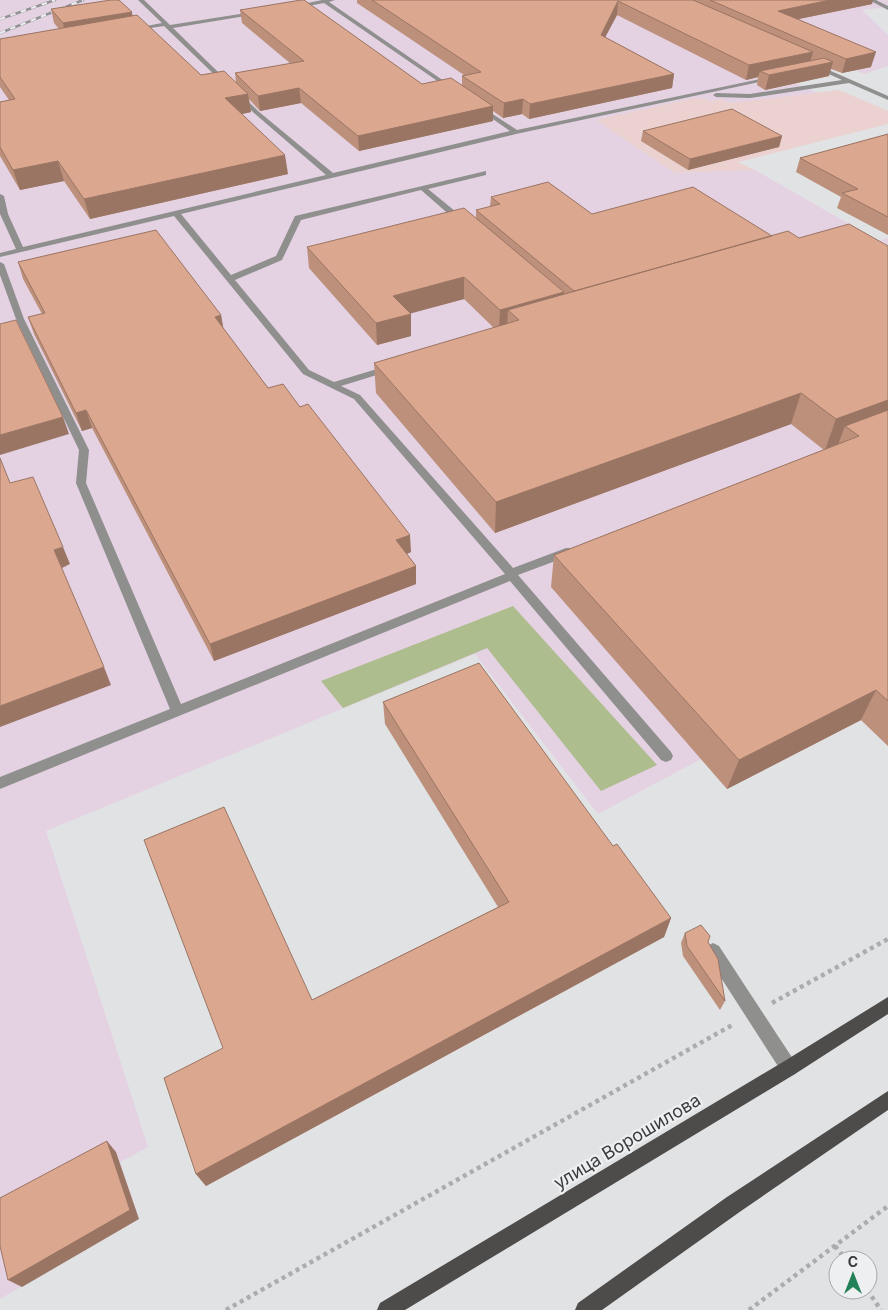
<svg xmlns="http://www.w3.org/2000/svg" width="888" height="1310" font-family="Inter,sans-serif">
<style>
.commercial{fill:#ebd1d0}
.industrial{fill:#e4d1e2}
.green{fill:#aebd8d}
.lines{fill:none;stroke-linecap:round;stroke-linejoin:round}
.path{stroke:#abacae;stroke-width:4.5;stroke-dasharray:4 4;stroke-linecap:butt}
.minor{fill:#8f8f8e;fill-rule:evenodd}
.major{fill:#4d4c4b;fill-rule:evenodd}
.rail-casing{stroke:#919293;stroke-width:2.5}
.rail{stroke:#eeeff1;stroke-width:2;stroke-dasharray:5.5;stroke-linecap:butt}
.wall{fill:#bd907b}
.shaded-wall{fill:#9a7564}
.building{fill:#dca78f;stroke:#9a7564}
.labels{text-anchor:middle;dominant-baseline:central;stroke-width:4.5;stroke-linejoin:round;paint-order:stroke}
.near-street-label{font-size:18px;fill:#3c3d3d;stroke:#eeeff1}
</style>
<rect width="100%" height="100%" fill="#e1e2e4"/>
<path class="commercial" d="M 839,90 L 888,111 L 888,124 L 738,162 L 755,170 L 675,173 L 595,120 L 694,98 L 703,98 L 709,101 L 722,99 L 728,103 Z"/>
<path class="industrial" d="M 0,0 L 649,0 L 783,77 L 817,93 L 728,103 L 722,99 L 709,101 L 703,98 L 694,98 L 596,120 L 675,173 L 755,170 L 879,241 L 888,238 L 888,746 L 860,720 L 727,789 L 701,759 L 598,814 L 475,654 L 46,831 L 148,1147 L 120,1162 L 139,1219 L 0,1299 Z
M 697,0 L 888,0 L 888,7 L 862,10 L 888,35 L 888,66 L 864,74 Z"/>
<path class="green" d="M 513,606 L 657,765 L 601,791 L 487,648 L 343,708 L 321,681 Z"/>
<g class="lines">
<path class="path" d="M 772,1003 L 888,939
M 835,1246 L 846,1260
M 867,1290 L 881,1310
M 226,1310 L 734,1024
M 749,1310 L 888,1206"/>
<path class="minor" d="M 138,0 L 144,0 L 170,25 L 260,11 L 258,14 L 173,28 L 258,111 L 333,173 L 510,131 L 477,108 L 477,106 L 479,105 L 517,130 L 775,76 L 773,79 L 516,134 L 181,214 L 231,275 L 276,256 L 295,216 L 486,171 L 486,175 L 428,189 L 466,220 L 466,224 L 460,224 L 421,190 L 301,220 L 282,260 L 235,280 L 309,370 L 334,382 L 387,366 L 393,366 L 393,370 L 341,386 L 360,395 L 513,568 L 566,548 L 574,548 L 576,551 L 574,554 L 518,575 L 671,752 L 673,756 L 671,760 L 666,762 L 661,760 L 510,581 L 0,789 L 0,777 L 170,709 L 76,483 L 79,450 L 16,319 L 0,275 L 0,262 L 4,264 L 24,319 L 89,450 L 86,483 L 181,704 L 505,574 L 354,399 L 303,374 L 174,216 L 0,257 L 0,253 L 16,249 L 0,214 L 0,194 L 4,196 L 8,214 L 23,247 L 326,175 L 254,113 L 164,26 L 131,31 L 131,29 L 162,23 Z
M 322,0 L 335,0 L 329,2 L 457,90 L 452,91 L 324,3 L 292,9 L 289,7 Z
M 869,0 L 876,0 L 888,6 L 888,10 Z
M 815,64 L 888,96 L 888,100 L 849,83 L 750,98 L 716,97 L 713,95 L 716,93 L 750,94 L 842,80 L 813,67 Z
M 713,943 L 719,946 L 795,1062 L 798,1068 L 795,1074 L 789,1077 L 783,1074 L 707,956 L 705,951 L 707,946 Z"/>
<path class="major" d="M 888,997 L 888,1014 L 795,1074 L 405,1310 L 377,1310 L 380,1303 L 783,1062 Z
M 888,1091 L 888,1110 L 741,1211 L 602,1310 L 575,1310 L 578,1303 L 727,1197 Z"/>
<defs>
<path id="rail" d="M 0,19 L 55,0
M 0,33 L 83,0"/>
</defs>
<use href="#rail" class="rail-casing"/>
<use href="#rail" class="rail"/>
</g>
<path class="wall" d="M 357,0 L 873,0 L 872,4 L 798,19 L 871,67 L 842,73 L 831,69 L 829,76 L 765,90 L 757,85 L 758,77 L 746,80 L 617,15 L 605,37 L 674,74 L 672,88 L 529,119 L 522,114 L 503,118 L 493,111 L 493,121 L 359,151 L 301,103 L 260,111 L 249,99 L 251,112 L 242,114 L 288,174 L 90,219 L 64,181 L 20,190 L 0,156 L 0,102 L 9,100 L 0,87 L 0,39 L 59,29 L 54,23 L 51,9 L 132,16 L 201,75 L 236,82 L 235,73 L 291,64 L 242,23 L 240,10 L 422,84 L 462,85 L 462,76 L 464,75 L 357,3 Z
M 643,131 L 782,136 L 779,147 L 688,170 L 641,141 Z
M 888,134 L 888,235 L 837,208 L 841,197 L 796,172 L 800,158 Z
M 491,197 L 592,214 L 772,236 L 888,246 L 888,746 L 861,720 L 727,789 L 551,587 L 554,555 L 824,450 L 791,424 L 495,533 L 376,393 L 374,363 L 494,328 L 464,299 L 410,313 L 411,336 L 377,345 L 309,268 L 307,247 L 476,218 L 476,210 L 490,207 Z
M 18,262 L 221,315 L 223,328 L 268,388 L 411,552 L 407,554 L 416,566 L 416,584 L 214,661 L 92,428 L 82,431 L 34,334 L 28,317 L 42,314 L 23,279 Z
M 383,702 L 613,846 L 671,918 L 664,937 L 206,1186 L 196,1174 L 223,1048 L 312,1000 L 498,907 L 385,724 Z
M 685,933 L 708,942 L 725,1001 L 720,1010 L 683,956 L 681,943 Z"/>
<path class="shaded-wall" d="M 830,0 L 873,0 L 872,4 L 775,24 L 778,11 Z
M 618,1 L 617,15 L 599,49 L 601,35 Z
M 132,12 L 134,26 L 66,37 L 63,23 Z
M 813,52 L 809,66 L 760,71 L 758,77 L 746,80 L 749,65 Z
M 876,52 L 871,67 L 842,73 L 846,59 Z
M 833,62 L 829,76 L 765,90 L 769,75 Z
M 674,74 L 672,88 L 529,119 L 530,104 Z
M 299,88 L 301,103 L 260,111 L 258,96 Z
M 248,94 L 251,112 L 228,117 L 225,98 Z
M 523,99 L 522,114 L 503,118 L 504,103 Z
M 493,106 L 493,121 L 359,151 L 358,136 Z
M 782,136 L 779,147 L 688,170 L 690,159 Z
M 285,155 L 288,174 L 90,219 L 84,199 Z
M 58,161 L 64,181 L 20,190 L 13,170 Z
M 464,277 L 464,299 L 394,318 L 393,296 Z
M 564,292 L 562,314 L 508,310 L 507,330 L 499,332 L 500,310 Z
M 411,314 L 411,336 L 377,345 L 376,323 Z
M 221,315 L 224,332 L 215,317 Z
M 801,393 L 791,424 L 495,533 L 496,502 Z
M 888,400 L 888,425 L 845,426 L 838,445 L 825,450 L 836,419 Z
M 86,410 L 92,428 L 82,431 L 76,413 Z
M 63,417 L 69,434 L 0,455 L 0,435 Z
M 410,535 L 411,552 L 397,558 L 396,540 Z
M 63,547 L 70,564 L 62,568 L 54,550 Z
M 416,566 L 416,584 L 214,661 L 210,644 Z
M 104,667 L 111,685 L 0,727 L 0,706 Z
M 876,690 L 861,720 L 727,789 L 739,760 Z
M 671,918 L 664,937 L 206,1186 L 196,1174 Z
M 107,1141 L 116,1152 L 139,1219 L 22,1287 L 8,1280 Z"/>
<path class="building" d="M 111,0 L 119,0 L 132,12 L 63,23 L 51,9 Z
M 301,0 L 304,0 L 422,84 L 451,78 L 493,106 L 358,136 L 299,88 L 258,96 L 235,73 L 304,61 L 240,10 Z
M 372,0 L 693,0 L 813,52 L 749,65 L 618,1 L 601,35 L 674,74 L 530,104 L 523,99 L 504,103 L 462,76 L 481,72 Z
M 710,0 L 830,0 L 778,11 L 876,52 L 846,59 Z
M 137,15 L 201,75 L 224,71 L 248,94 L 225,98 L 285,155 L 84,199 L 58,161 L 13,170 L 0,147 L 0,102 L 15,99 L 0,77 L 0,39 Z
M 824,58 L 833,62 L 769,75 L 760,71 Z
M 732,109 L 782,136 L 690,159 L 643,131 Z
M 888,134 L 888,217 L 842,193 L 858,189 L 800,158 Z
M 548,182 L 592,214 L 693,187 L 772,236 L 574,291 L 476,210 L 500,204 L 491,197 Z
M 464,208 L 564,292 L 500,310 L 464,277 L 393,296 L 411,314 L 376,323 L 307,247 Z
M 849,224 L 888,246 L 888,400 L 836,419 L 801,393 L 496,502 L 374,363 L 519,320 L 508,310 L 788,231 L 799,238 Z
M 156,230 L 221,315 L 215,317 L 268,388 L 283,384 L 300,407 L 308,404 L 410,535 L 396,540 L 416,566 L 210,644 L 86,410 L 76,413 L 28,317 L 45,313 L 18,262 Z
M 16,320 L 63,417 L 0,435 L 0,324 Z
M 888,410 L 888,701 L 876,690 L 739,760 L 554,555 L 859,436 L 845,426 Z
M 0,458 L 10,483 L 33,477 L 63,547 L 54,550 L 104,667 L 0,706 Z
M 479,663 L 613,846 L 617,844 L 671,918 L 196,1174 L 164,1078 L 223,1048 L 144,840 L 224,807 L 312,1000 L 509,902 L 383,702 Z
M 701,925 L 710,936 L 708,942 L 718,959 L 725,1001 L 687,946 L 685,933 Z
M 107,1141 L 130,1210 L 8,1280 L 0,1246 L 0,1198 Z"/>
<g class="labels">
<g class="near-street-label">
<text transform="translate(627 1141) rotate(-31)">улица Ворошилова</text>
</g>
</g>
<g transform="translate(853 1275)"><circle r="24" fill="#eeeff1" stroke="#a7a8a9"/>
<path d="M0-4L9 19L0 12L-9 19Z" fill="#248259"/>
<text y="-8" font-size="14" font-weight="bold" text-anchor="middle" fill="#3c3d3d">С</text>
</g>
</svg>
